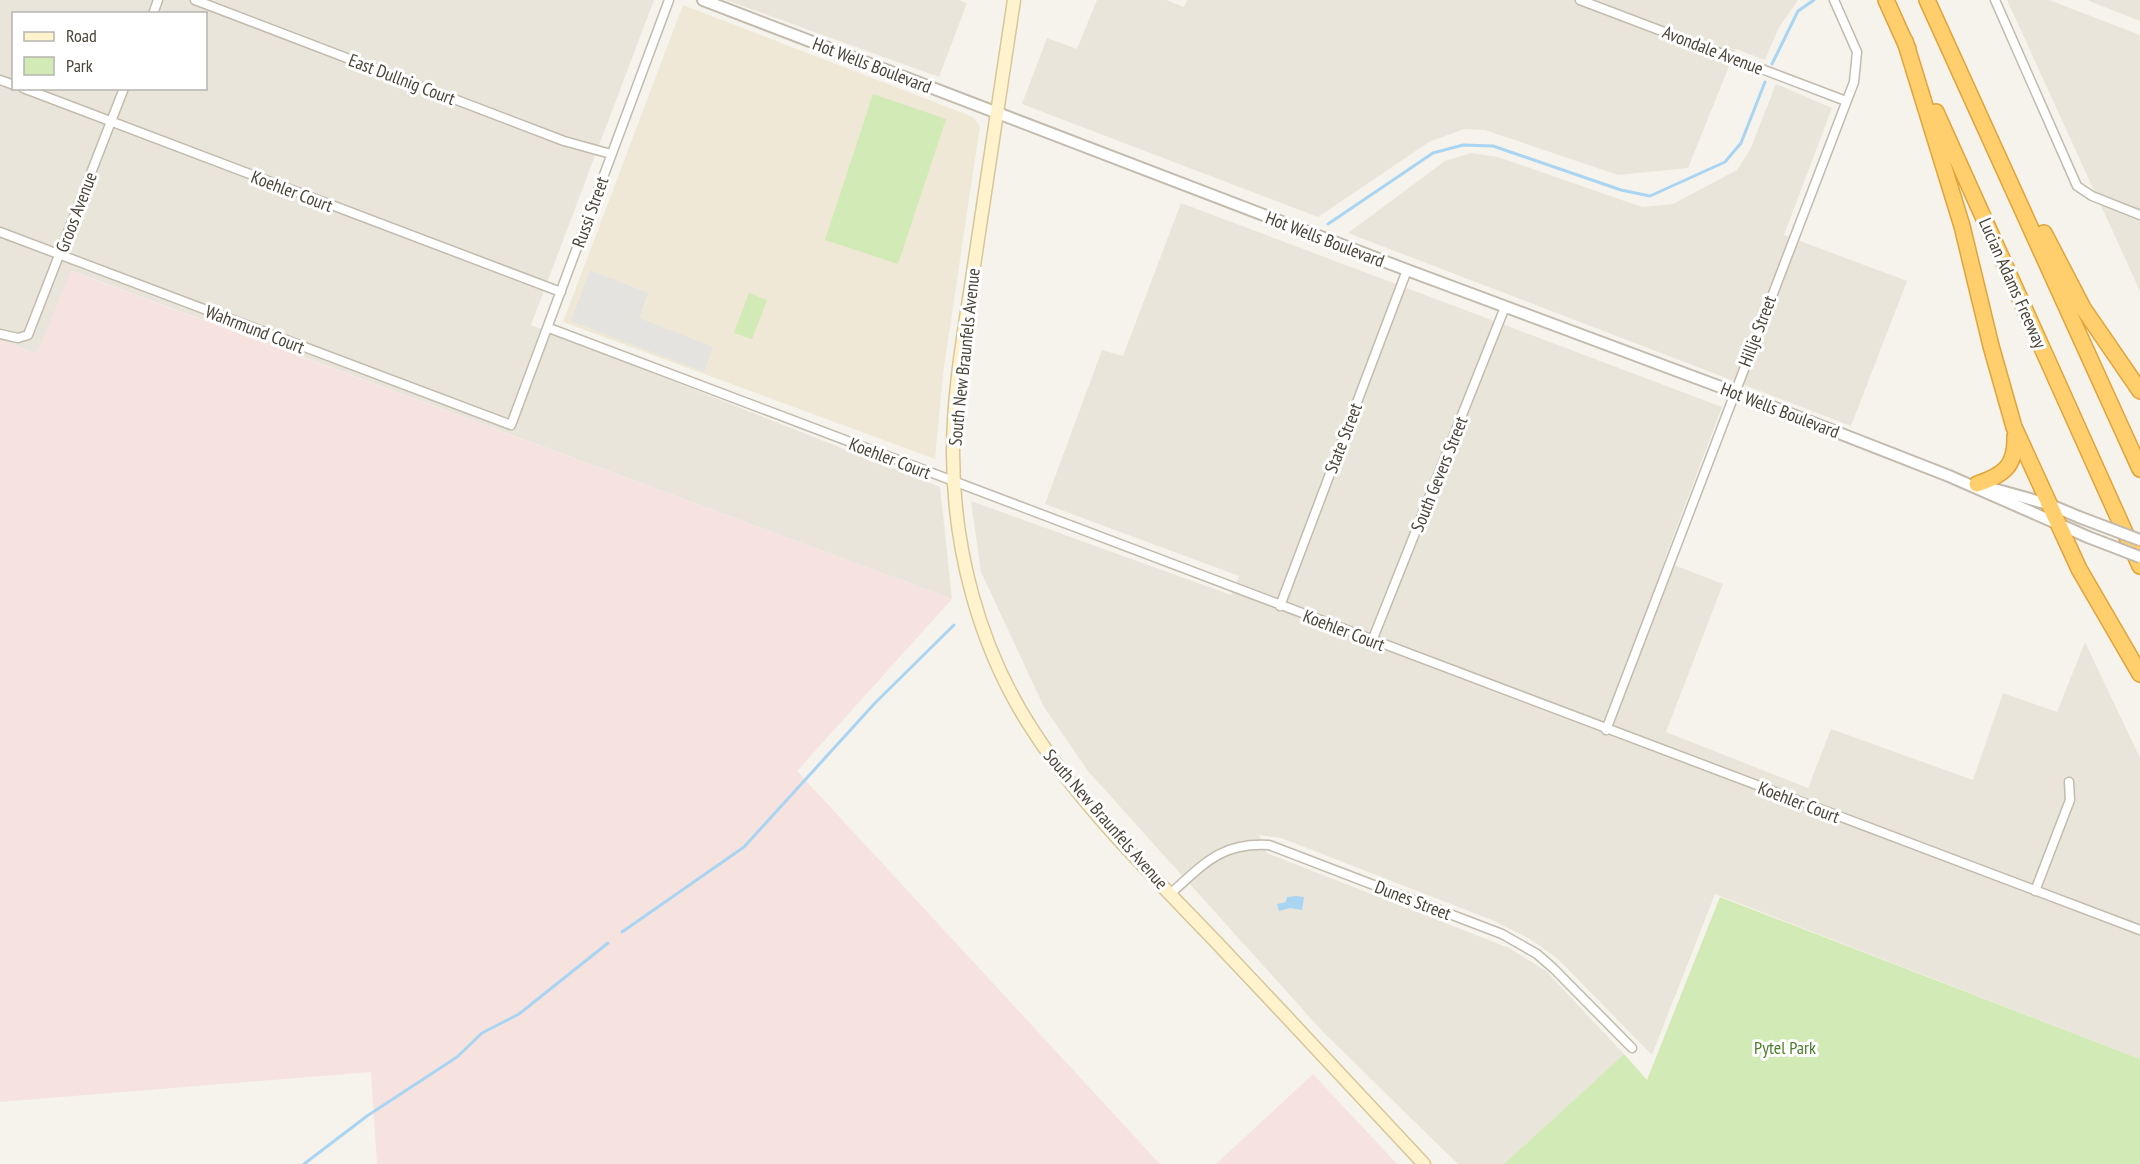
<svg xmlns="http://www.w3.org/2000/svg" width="2140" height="1164" font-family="'PT Sans Narrow',sans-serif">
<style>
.residential{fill:#eae5da;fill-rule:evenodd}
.education{fill:#efe8d6}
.medical{fill:#f6e3e0}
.green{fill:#d2eab5}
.parking{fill:#e5e3e0}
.water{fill:#a9d4f2}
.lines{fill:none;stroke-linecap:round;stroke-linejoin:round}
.stream{stroke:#a9d4f2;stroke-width:3}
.minor-casing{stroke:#c2bbae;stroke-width:11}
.tertiary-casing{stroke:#c2bbae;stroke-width:14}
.secondary-casing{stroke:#d6c79b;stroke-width:15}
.motorway-casing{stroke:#e0a43c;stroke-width:18}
.minor{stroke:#fff;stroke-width:8}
.tertiary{stroke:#fff;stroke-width:10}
.secondary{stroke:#fff3cd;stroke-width:12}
.motorway{stroke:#ffcf6e;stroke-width:15}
.tertiary-bridge-casing{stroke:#c2bbae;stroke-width:14;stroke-linecap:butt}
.tertiary-bridge{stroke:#fff;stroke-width:10}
.labels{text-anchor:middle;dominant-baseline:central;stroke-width:6;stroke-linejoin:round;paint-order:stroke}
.street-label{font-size:18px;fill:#4b4439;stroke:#fff}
.park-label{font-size:18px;fill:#4a7f2a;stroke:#fff}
</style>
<rect width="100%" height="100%" fill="#f6f3ec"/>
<path class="residential" d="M 0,0 L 654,0 L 531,325 L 940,487 L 952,599 L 72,271 L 37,354 L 0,340 ZM 14,14 L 206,14 L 206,88 L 14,88 Z
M 726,0 L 959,0 L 967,3 L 939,77 Z
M 1097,0 L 1166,0 L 1184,7 L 1187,0 L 1798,0 L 1778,29 L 1765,60 L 1736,49 L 1688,168 L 1618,175 L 1485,130 L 1464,129 L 1429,142 L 1318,217 L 1022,104 L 1047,38 L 1077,49 Z
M 2007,0 L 2049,0 L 2140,35 L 2140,291 Z
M 2089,0 L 2140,0 L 2140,21 L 2089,1 Z
M 1776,84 L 1832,108 L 1784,235 L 1907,281 L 1851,426 L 1348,233 L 1445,161 L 1471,153 L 1498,157 L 1642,207 L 1673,204 L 1737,170 L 1750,150 Z
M 1181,203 L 1722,407 L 1664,561 L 1723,584 L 1666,732 L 1808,788 L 1831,729 L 1973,780 L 2003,693 L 2057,712 L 2085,642 L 2140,758 L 2140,1059 L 1715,894 L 1652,1055 L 1558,959 L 1530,939 L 1492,920 L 1281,838 L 1259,835 L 1267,853 L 1509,948 L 1546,971 L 1624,1054 L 1504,1164 L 1458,1164 L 1324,1033 L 1088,771 L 1044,707 L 981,572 L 971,501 L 1231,595 L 1239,576 L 1045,504 L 1102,350 L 1123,356 Z"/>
<path class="education" d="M 683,5 L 973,117 L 980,126 L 943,374 L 935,459 L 563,322 Z"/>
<path class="medical" d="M 71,271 L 952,599 L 797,771 L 1160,1164 L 377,1164 L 371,1072 L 0,1102 L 0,340 L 37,354 Z
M 1313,1074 L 1397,1164 L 1216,1164 Z"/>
<path class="green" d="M 873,94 L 946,119 L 898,264 L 825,240 Z
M 749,293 L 767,300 L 752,339 L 734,333 Z
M 1720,897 L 2140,1059 L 2140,1164 L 1504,1164 L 1624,1054 L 1647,1080 Z"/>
<path class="parking" d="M 590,270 L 648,293 L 639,318 L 713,347 L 704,372 L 571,321 Z"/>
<path class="water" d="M 1296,896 L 1304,897 L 1302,910 L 1290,908 L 1279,911 L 1277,904 L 1286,902 L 1287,897 Z"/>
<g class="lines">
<path class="stream" d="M 1772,64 L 1798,11 L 1814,0
M 1328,224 L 1433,153 L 1463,145 L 1493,146 L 1621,190 L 1650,196 L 1725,162 L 1741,143 L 1765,82
M 622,932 L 744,847 L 875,703 L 954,625
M 304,1164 L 367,1116 L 457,1057 L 482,1033 L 519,1014 L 608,943"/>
<defs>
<path id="minor" d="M 195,0 L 564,141 L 611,154
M 1580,0 L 1846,101
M 1995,0 L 2077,186 L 2092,196 L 2140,215
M 153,14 L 158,0
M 0,80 L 14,85
M 23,88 L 561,292
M 0,232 L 511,425 L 669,0
M 549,328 L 2140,930
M 0,334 L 18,338 L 28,335 L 124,88
M 1280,606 L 1407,270
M 1372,641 L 1505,307
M 1606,730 L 1854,82 L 1857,52 L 1834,0
M 2035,891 L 2070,800 L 2069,782
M 1170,894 C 1204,864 1221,842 1269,845 L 1502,934 L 1537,954 L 1553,968 L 1632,1048"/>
<path id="tertiary" d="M 703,0 L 1407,270 L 1734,392 L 1949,476 L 2088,537
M 1983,486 L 2048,504 L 2079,517"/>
<path id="secondary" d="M 1014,0 C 1001,86 988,172 975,259 C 966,322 953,387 953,452 C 953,546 978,645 1030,726 C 1080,805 1153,876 1218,944 C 1287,1017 1355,1090 1424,1164"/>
<path id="motorway" d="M 1886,0 L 1908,49
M 1927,0 L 2140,469
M 1905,41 L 1962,226 L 1991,346 L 2014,427 L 2079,569 L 2140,674
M 1936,112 L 2140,566
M 2044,233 L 2083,308 L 2140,391
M 1977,484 C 2004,475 2016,466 2015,436"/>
</defs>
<use href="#minor" class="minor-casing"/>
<use href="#tertiary" class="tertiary-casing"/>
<use href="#secondary" class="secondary-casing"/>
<use href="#motorway" class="motorway-casing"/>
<use href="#minor" class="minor"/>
<use href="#tertiary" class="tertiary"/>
<use href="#secondary" class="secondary"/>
<use href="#motorway" class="motorway"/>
<defs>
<path id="tertiary-bridge" d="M 2079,517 L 2140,540
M 2088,537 L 2140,557"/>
</defs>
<use href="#tertiary-bridge" class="tertiary-bridge-casing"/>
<use href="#tertiary-bridge" class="tertiary-bridge"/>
</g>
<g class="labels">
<g class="street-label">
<text transform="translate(1713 50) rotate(21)">Avondale Avenue</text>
<text transform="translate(872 65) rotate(21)">Hot Wells Boulevard</text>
<text transform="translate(402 79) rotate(21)">East Dullnig Court</text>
<text transform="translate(292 191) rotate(21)">Koehler Court</text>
<text transform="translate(76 212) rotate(-69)">Groos Avenue</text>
<text transform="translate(590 212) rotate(-70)">Russi Street</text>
<text transform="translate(1325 239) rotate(21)">Hot Wells Boulevard</text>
<text transform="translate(2013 283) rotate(66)">Lucian Adams Freeway</text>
<text transform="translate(255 329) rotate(21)">Wahrmund Court</text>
<text transform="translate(1757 331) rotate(-69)">Hillje Street</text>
<text transform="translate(964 357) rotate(-84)">South New Braunfels Avenue</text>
<text transform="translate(1780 410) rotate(21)">Hot Wells Boulevard</text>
<text transform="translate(1343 438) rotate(-69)">State Street</text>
<text transform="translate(890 458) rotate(21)">Koehler Court</text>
<text transform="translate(1439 474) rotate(-68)">South Gevers Street</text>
<text transform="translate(1344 630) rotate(21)">Koehler Court</text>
<text transform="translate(1799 802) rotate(21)">Koehler Court</text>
<text transform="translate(1106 819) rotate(49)">South New Braunfels Avenue</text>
<text transform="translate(1413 900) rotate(21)">Dunes Street</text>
</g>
<g class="park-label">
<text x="1785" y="1047">Pytel Park</text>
</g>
</g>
<rect x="12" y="12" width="195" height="78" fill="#ffffff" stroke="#b7b4b0" stroke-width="1.5"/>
<rect x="24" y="32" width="30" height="9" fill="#fff3cd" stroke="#b7b4b0" stroke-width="1.5"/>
<text x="66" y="42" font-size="18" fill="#4b4439">Road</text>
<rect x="24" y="57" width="30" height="18" fill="#d2eab5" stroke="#b7b4b0" stroke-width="1.5"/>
<text x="66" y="72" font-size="18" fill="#4b4439">Park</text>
</svg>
